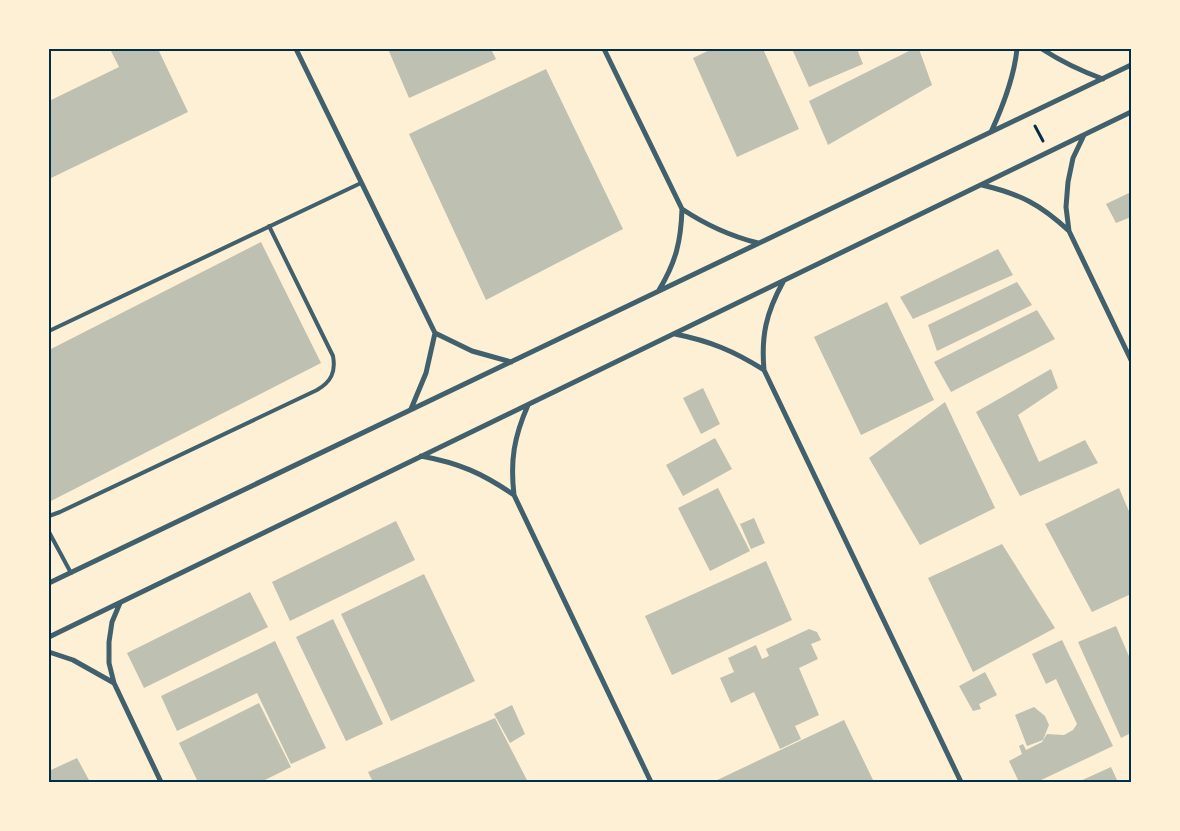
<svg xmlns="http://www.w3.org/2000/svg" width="1180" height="831" font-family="'Roboto Serif',serif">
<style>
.building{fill:#bec0b2}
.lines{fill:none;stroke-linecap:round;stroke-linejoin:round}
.path{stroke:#003049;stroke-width:3}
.service{stroke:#3f606c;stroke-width:4}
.minor{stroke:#3f606c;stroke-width:5}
.neatline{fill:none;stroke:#003049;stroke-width:2}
</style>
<rect width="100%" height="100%" fill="#fdf0d5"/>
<path class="building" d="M 110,49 L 158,49 L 188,112 L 49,179 L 49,101 L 119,67 Z
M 388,49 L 491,49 L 496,59 L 409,98 Z
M 712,49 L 763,49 L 799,129 L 737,157 L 693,58 Z
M 792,49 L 857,49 L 863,64 L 809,87 Z
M 913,49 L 919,49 L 932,85 L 828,145 L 809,101 Z
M 546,69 L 623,229 L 486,300 L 409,134 Z
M 1131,192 L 1131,217 L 1116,223 L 1106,204 Z
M 261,242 L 321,363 L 49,502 L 49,350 Z
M 998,249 L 1013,275 L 913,319 L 900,297 Z
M 1017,282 L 1032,305 L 937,351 L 928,325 Z
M 887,302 L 934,400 L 861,435 L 814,337 Z
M 1037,310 L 1055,339 L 951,392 L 934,362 Z
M 1051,369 L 1058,388 L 1018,415 L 1039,462 L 1085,440 L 1098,463 L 1020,496 L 976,412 Z
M 703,388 L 720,424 L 701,434 L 683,398 Z
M 945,402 L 995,508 L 920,545 L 869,458 Z
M 715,438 L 732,469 L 683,496 L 666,465 Z
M 718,488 L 750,551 L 710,571 L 678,508 Z
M 1119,488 L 1131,516 L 1131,594 L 1092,612 L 1045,524 Z
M 754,518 L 765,543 L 751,549 L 740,524 Z
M 396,521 L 415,560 L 290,621 L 272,582 Z
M 1002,544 L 1055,628 L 973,672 L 928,578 Z
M 766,561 L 792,620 L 672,675 L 645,616 Z
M 424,574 L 475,681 L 391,721 L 366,667 L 382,660 L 366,667 L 341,614 Z
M 250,592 L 268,627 L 144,688 L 127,653 Z
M 333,619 L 383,724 L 346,741 L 296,637 Z
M 1116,626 L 1131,661 L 1131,733 L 1121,738 L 1078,642 Z
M 809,629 L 817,632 L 821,640 L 811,644 L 818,659 L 799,668 L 819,715 L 795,726 L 801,739 L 780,749 L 754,692 L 731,703 L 720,678 L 734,672 L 728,658 L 756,645 L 762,659 L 769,656 L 766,649 Z
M 1062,640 L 1113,746 L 1037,782 L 1019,782 L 1009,761 L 1022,754 L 1019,746 L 1023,744 L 1026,750 L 1042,742 L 1047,734 L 1064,735 L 1073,730 L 1077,724 L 1056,679 L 1046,684 L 1032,654 Z
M 275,641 L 326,748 L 291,764 L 257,693 L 177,731 L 161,696 Z
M 985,672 L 997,695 L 979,704 L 981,709 L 973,711 L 959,686 Z
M 259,703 L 291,767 L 261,782 L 198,782 L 179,743 Z
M 512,705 L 525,734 L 510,743 L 494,714 Z
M 1034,707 L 1045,716 L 1049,725 L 1043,740 L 1027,746 L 1015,715 Z
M 495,718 L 528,782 L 455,782 L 454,780 L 449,782 L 373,782 L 368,772 Z
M 844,720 L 874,782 L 713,782 Z
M 77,758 L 90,782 L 49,782 L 49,766 L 51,770 Z
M 1111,767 L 1118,782 L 1078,782 Z"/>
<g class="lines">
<path class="path" d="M 1035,126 L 1043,141"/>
<path class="service" d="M 49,331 L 361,183
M 49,516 L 60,512 L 317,390 C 331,382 336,372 333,356 L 269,226
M 49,532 L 71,573"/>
<path class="minor" d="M 296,49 L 435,333 L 426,373 L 411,409
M 604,49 L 682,209 C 681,241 676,262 659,290
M 1042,49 C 1062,62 1081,71 1103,79
M 991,132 C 1003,106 1014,78 1017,49
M 1084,135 L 1073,158 L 1068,182 L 1066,207 L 1069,231 L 1131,360
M 982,185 C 1020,194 1040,204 1069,231
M 682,209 C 706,225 730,236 758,243
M 783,282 C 766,313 761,336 764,370 L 961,782
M 435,333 L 472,351 L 511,362
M 675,334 C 710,341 734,351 764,370
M 528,405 C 514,437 510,460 514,495 L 651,782
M 421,456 C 459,463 482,473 514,495
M 49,583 L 1131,65
M 120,603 L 112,622 L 109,642 L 109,663 L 114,683 L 161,782
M 49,637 L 1131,112
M 49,652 L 73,660 L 114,683"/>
</g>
<rect width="1180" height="831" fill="none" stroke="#fdf0d5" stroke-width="100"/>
<rect x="50" y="50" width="1080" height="731" class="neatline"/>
</svg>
